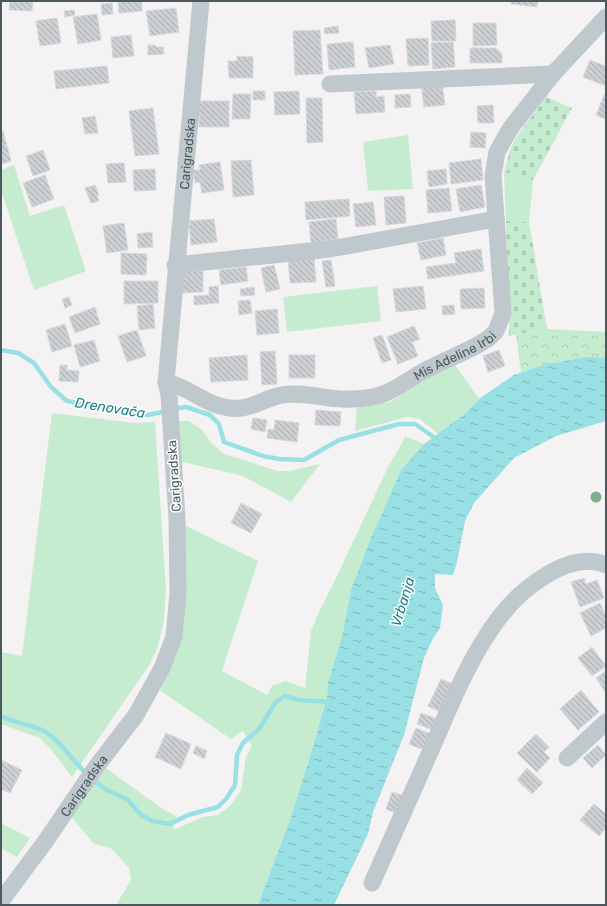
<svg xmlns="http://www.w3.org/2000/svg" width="607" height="906" font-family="Rubik,sans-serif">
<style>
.green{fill:#c6eccf}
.forest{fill:url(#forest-crowns)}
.cemetery{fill:url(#cemetery-stones)}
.water{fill:url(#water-ripples)}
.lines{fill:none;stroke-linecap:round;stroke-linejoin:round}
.stream{stroke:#98e0e4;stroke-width:4.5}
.building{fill:url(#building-back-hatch);stroke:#d6d9dc}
.minor{stroke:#bfc8cc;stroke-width:17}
.tree{fill:#80af90}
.labels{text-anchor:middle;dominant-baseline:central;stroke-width:3;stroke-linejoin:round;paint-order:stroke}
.street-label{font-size:13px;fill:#4b585d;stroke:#fff}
.water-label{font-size:14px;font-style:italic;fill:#1a7e83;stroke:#fff}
</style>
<defs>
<pattern id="forest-crowns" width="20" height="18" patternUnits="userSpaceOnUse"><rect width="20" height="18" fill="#c6eccf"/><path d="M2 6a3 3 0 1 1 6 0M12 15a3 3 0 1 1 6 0" fill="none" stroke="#acccb4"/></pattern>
<pattern id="cemetery-stones" width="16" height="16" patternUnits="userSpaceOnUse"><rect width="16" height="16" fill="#c6eccf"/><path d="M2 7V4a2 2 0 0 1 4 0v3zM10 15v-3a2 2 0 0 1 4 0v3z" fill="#acccb4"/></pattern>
<pattern id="water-ripples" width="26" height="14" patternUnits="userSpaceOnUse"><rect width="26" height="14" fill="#98e0e4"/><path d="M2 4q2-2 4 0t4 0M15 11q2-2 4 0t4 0" fill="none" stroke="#7eb8bc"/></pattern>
<pattern id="building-back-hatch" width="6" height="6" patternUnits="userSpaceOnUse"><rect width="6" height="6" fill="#ccd0d3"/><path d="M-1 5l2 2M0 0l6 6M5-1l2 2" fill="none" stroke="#a8acae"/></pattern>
</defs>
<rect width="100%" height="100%" fill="#f4f2f2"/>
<path class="green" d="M 408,135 L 413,189 L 368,191 L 363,142 Z
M 14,165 L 30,216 L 64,205 L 86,271 L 34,290 L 1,190 L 1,170 Z
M 504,172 L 533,180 L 529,222 L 506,221 Z
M 377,286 L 381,321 L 287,332 L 283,297 Z
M 454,363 L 479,399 L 466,413 L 438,434 L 420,419 L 407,417 L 355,431 L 357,405 L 390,402 Z
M 52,413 L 135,423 L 155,422 L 166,590 L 164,621 L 157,649 L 150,664 L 72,777 L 50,748 L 40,738 L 1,724 L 1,652 L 22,656 Z
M 174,421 L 189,421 L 202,430 L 211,443 L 224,454 L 278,471 L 289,471 L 320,464 L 291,502 L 243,476 L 174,460 Z
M 405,436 L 424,444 L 401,470 L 370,540 L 351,590 L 343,634 L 328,683 L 327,697 L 314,743 L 292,814 L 258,905 L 116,905 L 131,880 L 129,868 L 112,849 L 93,843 L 71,816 L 102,765 L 161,808 L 176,816 L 173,830 L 203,817 L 217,815 L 230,806 L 241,790 L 246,757 L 252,746 L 243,731 L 231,739 L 158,689 L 165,666 L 180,523 L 258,561 L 222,671 L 267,695 L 272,686 L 285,681 L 305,688 L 311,631 L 318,614 L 338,574 L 388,467 C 392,459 404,442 405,436 Z
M 1,823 L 30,838 L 17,857 L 1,848 Z"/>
<path class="forest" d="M 547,329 L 606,332 L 606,358 C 576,357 549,363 521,373 L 516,335 Z"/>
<path class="cemetery" d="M 546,97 L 572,108 L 533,180 L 504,172 L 510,150 L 515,139 Z
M 506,221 L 529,222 L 547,329 L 509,336 Z"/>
<path class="water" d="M 585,357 L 606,358 L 606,421 L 556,436 L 514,458 L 474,503 L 465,521 L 457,562 L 453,575 L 435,574 L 435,588 L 443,605 L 440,628 L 432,640 L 424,658 L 404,735 L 373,812 L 368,834 L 334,905 L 258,905 L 292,814 L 314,743 L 327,697 L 328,683 L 343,633 L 351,590 L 370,540 L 401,470 L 424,444 L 466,413 L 479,399 L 514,375 L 543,365 Z"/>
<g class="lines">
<path class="stream" d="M 1,350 L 18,353 L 34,363 L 51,387 L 67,401 L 148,415 L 167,411
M 174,409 L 186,407 L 210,415 L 219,424 L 224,442 L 263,456 L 279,459 L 304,460 L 339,440 L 399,424 L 415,424 L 438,440
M 1,716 C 14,723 29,724 42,730 C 60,739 72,761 87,774
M 92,779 L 105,789 L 128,800 L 141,815 L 152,821 L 170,824 L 188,815 L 218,807 L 226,799 L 235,785 L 237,755 L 243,743 L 260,728 L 275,703 L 285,696 L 299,700 L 332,702"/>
</g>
<path class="building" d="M 10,1 L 33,1 L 32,11 L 9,10 Z
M 142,1 L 142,11 L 119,13 L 118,2 Z
M 511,1 L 538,1 L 537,7 L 511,4 Z
M 112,3 L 113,14 L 102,15 L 101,4 Z
M 176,8 L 179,32 L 150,36 L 146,11 Z
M 74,10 L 75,15 L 65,17 L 64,11 Z
M 97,14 L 101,40 L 78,44 L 73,17 Z
M 57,18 L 61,43 L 40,46 L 36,21 Z
M 455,20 L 456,41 L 432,41 L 431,21 Z
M 473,23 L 496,23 L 497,45 L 473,46 Z
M 338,26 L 339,33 L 325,34 L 324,28 Z
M 320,30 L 323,74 L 295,75 L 293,31 Z
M 131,35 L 134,56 L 113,58 L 111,37 Z
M 428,38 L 429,65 L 408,66 L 406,39 Z
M 353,42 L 355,67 L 329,70 L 327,44 Z
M 453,42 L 455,67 L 433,69 L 431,43 Z
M 148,45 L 155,45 L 156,47 L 163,47 L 164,54 L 148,55 Z
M 390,45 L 394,64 L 369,68 L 365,48 Z
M 470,48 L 496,48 L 502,54 L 502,63 L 470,63 Z
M 237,56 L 253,57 L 253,78 L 229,78 L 228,61 L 237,61 Z
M 590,60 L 606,66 L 606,86 L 583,77 Z
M 107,66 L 109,83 L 56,89 L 54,71 Z
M 442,82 L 445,105 L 424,107 L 421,84 Z
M 253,91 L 265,91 L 265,100 L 253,100 Z
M 299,91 L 300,114 L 275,115 L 274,92 Z
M 376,91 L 376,97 L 384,96 L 385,112 L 356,114 L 354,92 Z
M 233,94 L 251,94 L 250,119 L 232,119 Z
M 410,94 L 411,107 L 395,108 L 395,95 Z
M 604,95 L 606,95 L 606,119 L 596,115 Z
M 306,98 L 322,98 L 323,142 L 307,143 Z
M 199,101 L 229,101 L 229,127 L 199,127 Z
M 493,105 L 494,123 L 478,123 L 477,106 Z
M 153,108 L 159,154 L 135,156 L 129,111 Z
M 95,116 L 98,133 L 85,134 L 82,118 Z
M 3,131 L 11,161 L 1,164 L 1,132 Z
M 471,132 L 486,133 L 485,148 L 470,147 Z
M 43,150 L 50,170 L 33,176 L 26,156 Z
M 481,159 L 483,180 L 451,184 L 449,163 Z
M 251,160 L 254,195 L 233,197 L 231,161 Z
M 220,162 L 224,190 L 202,193 L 200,182 L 195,183 L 193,170 L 200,170 L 199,165 Z
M 124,163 L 126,182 L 108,183 L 106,164 Z
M 155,169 L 156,190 L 134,191 L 133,170 Z
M 446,169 L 447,184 L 429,187 L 427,171 Z
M 45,175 L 54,199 L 32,207 L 23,183 Z
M 95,185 L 99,195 L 97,196 L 99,201 L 91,203 L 85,188 Z
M 481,185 L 485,207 L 460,212 L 456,189 Z
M 449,188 L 452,211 L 428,213 L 426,190 Z
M 404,196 L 406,223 L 386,225 L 384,197 Z
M 349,199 L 350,216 L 306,220 L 305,202 Z
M 373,202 L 376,225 L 356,227 L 353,204 Z
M 214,219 L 217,242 L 191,245 L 189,221 Z
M 336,219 L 338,239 L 311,243 L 309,222 Z
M 124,223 L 128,250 L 107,253 L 103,226 Z
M 152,232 L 153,247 L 138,248 L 137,234 Z
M 443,238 L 446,255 L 421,260 L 417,243 Z
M 481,249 L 484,271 L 428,279 L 426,267 L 456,263 L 454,253 Z
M 121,253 L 147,254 L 146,275 L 121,274 Z
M 314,258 L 316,282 L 290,283 L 288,259 Z
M 331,260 L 335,286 L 326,287 L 322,261 Z
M 274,265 L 280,289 L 266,292 L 261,268 Z
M 246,267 L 248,281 L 221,285 L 219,270 Z
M 179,271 L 203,271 L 203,292 L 179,293 Z
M 124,281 L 158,281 L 158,303 L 124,304 Z
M 218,286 L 219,303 L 194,305 L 194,296 L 209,295 L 209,287 Z
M 423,286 L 426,309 L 396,312 L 393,289 Z
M 254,287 L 255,295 L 241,296 L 240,289 Z
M 484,288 L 485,308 L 461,309 L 460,289 Z
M 69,297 L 72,305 L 65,308 L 62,299 Z
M 250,300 L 252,313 L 239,315 L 238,301 Z
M 153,304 L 155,328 L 139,330 L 137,306 Z
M 454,305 L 455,314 L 443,315 L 442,306 Z
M 95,307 L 100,324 L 75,333 L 69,317 Z
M 277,309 L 279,333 L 257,335 L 255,311 Z
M 65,324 L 72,346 L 52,352 L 46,330 Z
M 414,326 L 420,339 L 412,342 L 418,356 L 398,364 L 387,337 Z
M 137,330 L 146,356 L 127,362 L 118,336 Z
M 382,335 L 391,360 L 382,363 L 373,338 Z
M 94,340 L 100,361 L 80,367 L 74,345 Z
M 499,350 L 505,366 L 488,372 L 483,356 Z
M 275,351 L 277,384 L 262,385 L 260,352 Z
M 247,355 L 248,380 L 211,382 L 209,358 Z
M 289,355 L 315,355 L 315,378 L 289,378 Z
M 60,365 L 67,365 L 67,370 L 79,371 L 78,382 L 59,381 Z
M 316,410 L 341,412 L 340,426 L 315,425 Z
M 253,418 L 267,420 L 265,432 L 251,429 Z
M 275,420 L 299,423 L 297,442 L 267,438 L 268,429 L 274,430 Z
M 241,503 L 262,514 L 251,533 L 231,523 Z
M 584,578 L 586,584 L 597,580 L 604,598 L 580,607 L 571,582 Z
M 600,603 L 606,616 L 606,628 L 591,636 L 580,613 Z
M 592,647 L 606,666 L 592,676 L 578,658 Z
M 606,671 L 606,693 L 596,678 Z
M 441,679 L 457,686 L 444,714 L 428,706 Z
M 581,690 L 599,712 L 578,730 L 560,709 Z
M 421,713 L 440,720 L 436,731 L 417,724 Z
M 416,728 L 433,735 L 426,751 L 409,744 Z
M 166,733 L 191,744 L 181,769 L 155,757 Z
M 536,734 L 549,747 L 544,752 L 550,758 L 537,772 L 517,753 Z
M 598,745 L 606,755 L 592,768 L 583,758 Z
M 196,746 L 207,751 L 204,759 L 193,753 Z
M 1,760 L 22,770 L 10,793 L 1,789 Z
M 527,768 L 543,783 L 532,794 L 517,780 Z
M 392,792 L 407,797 L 400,815 L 386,809 Z
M 594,804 L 606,814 L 606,828 L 599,836 L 580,820 Z"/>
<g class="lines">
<g class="minor">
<path d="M 330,84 L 553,74"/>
<path d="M 175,265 L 330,249 L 496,219"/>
<path id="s1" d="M 166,382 C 190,387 206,406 230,408 C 249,411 264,398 282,395 C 306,391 329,401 352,399 C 393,398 399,383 432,367 C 451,357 472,350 489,338 L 496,331 L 503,313 L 493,176 L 497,152 L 510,129 L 553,74 L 606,17"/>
<path d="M 567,758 L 606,722"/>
<path d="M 372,883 C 393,836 414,789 435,741 C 453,699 471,655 499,618 C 520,590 569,549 606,565"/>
<path id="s2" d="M 1,901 L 45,842 L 96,767 L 136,715 L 162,668 L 174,637 L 178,593 L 177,518 L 169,395 L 166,382 L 201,1"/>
</g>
</g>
<circle class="tree" cx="596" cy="497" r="5.5"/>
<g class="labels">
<g class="street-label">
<text stroke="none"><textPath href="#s2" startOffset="802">Carigradska</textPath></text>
<text stroke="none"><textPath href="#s1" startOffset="307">Mis Adeline Irbi</textPath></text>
<text transform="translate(174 476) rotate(-94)">Carigradska</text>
<text stroke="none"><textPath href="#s2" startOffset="142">Carigradska</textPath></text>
</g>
<g class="water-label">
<text transform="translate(110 408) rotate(9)">Drenovača</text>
<text transform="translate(403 602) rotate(-73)">Vrbanja</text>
</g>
</g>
<rect width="607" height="906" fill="none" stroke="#4b585d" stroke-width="4"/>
</svg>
